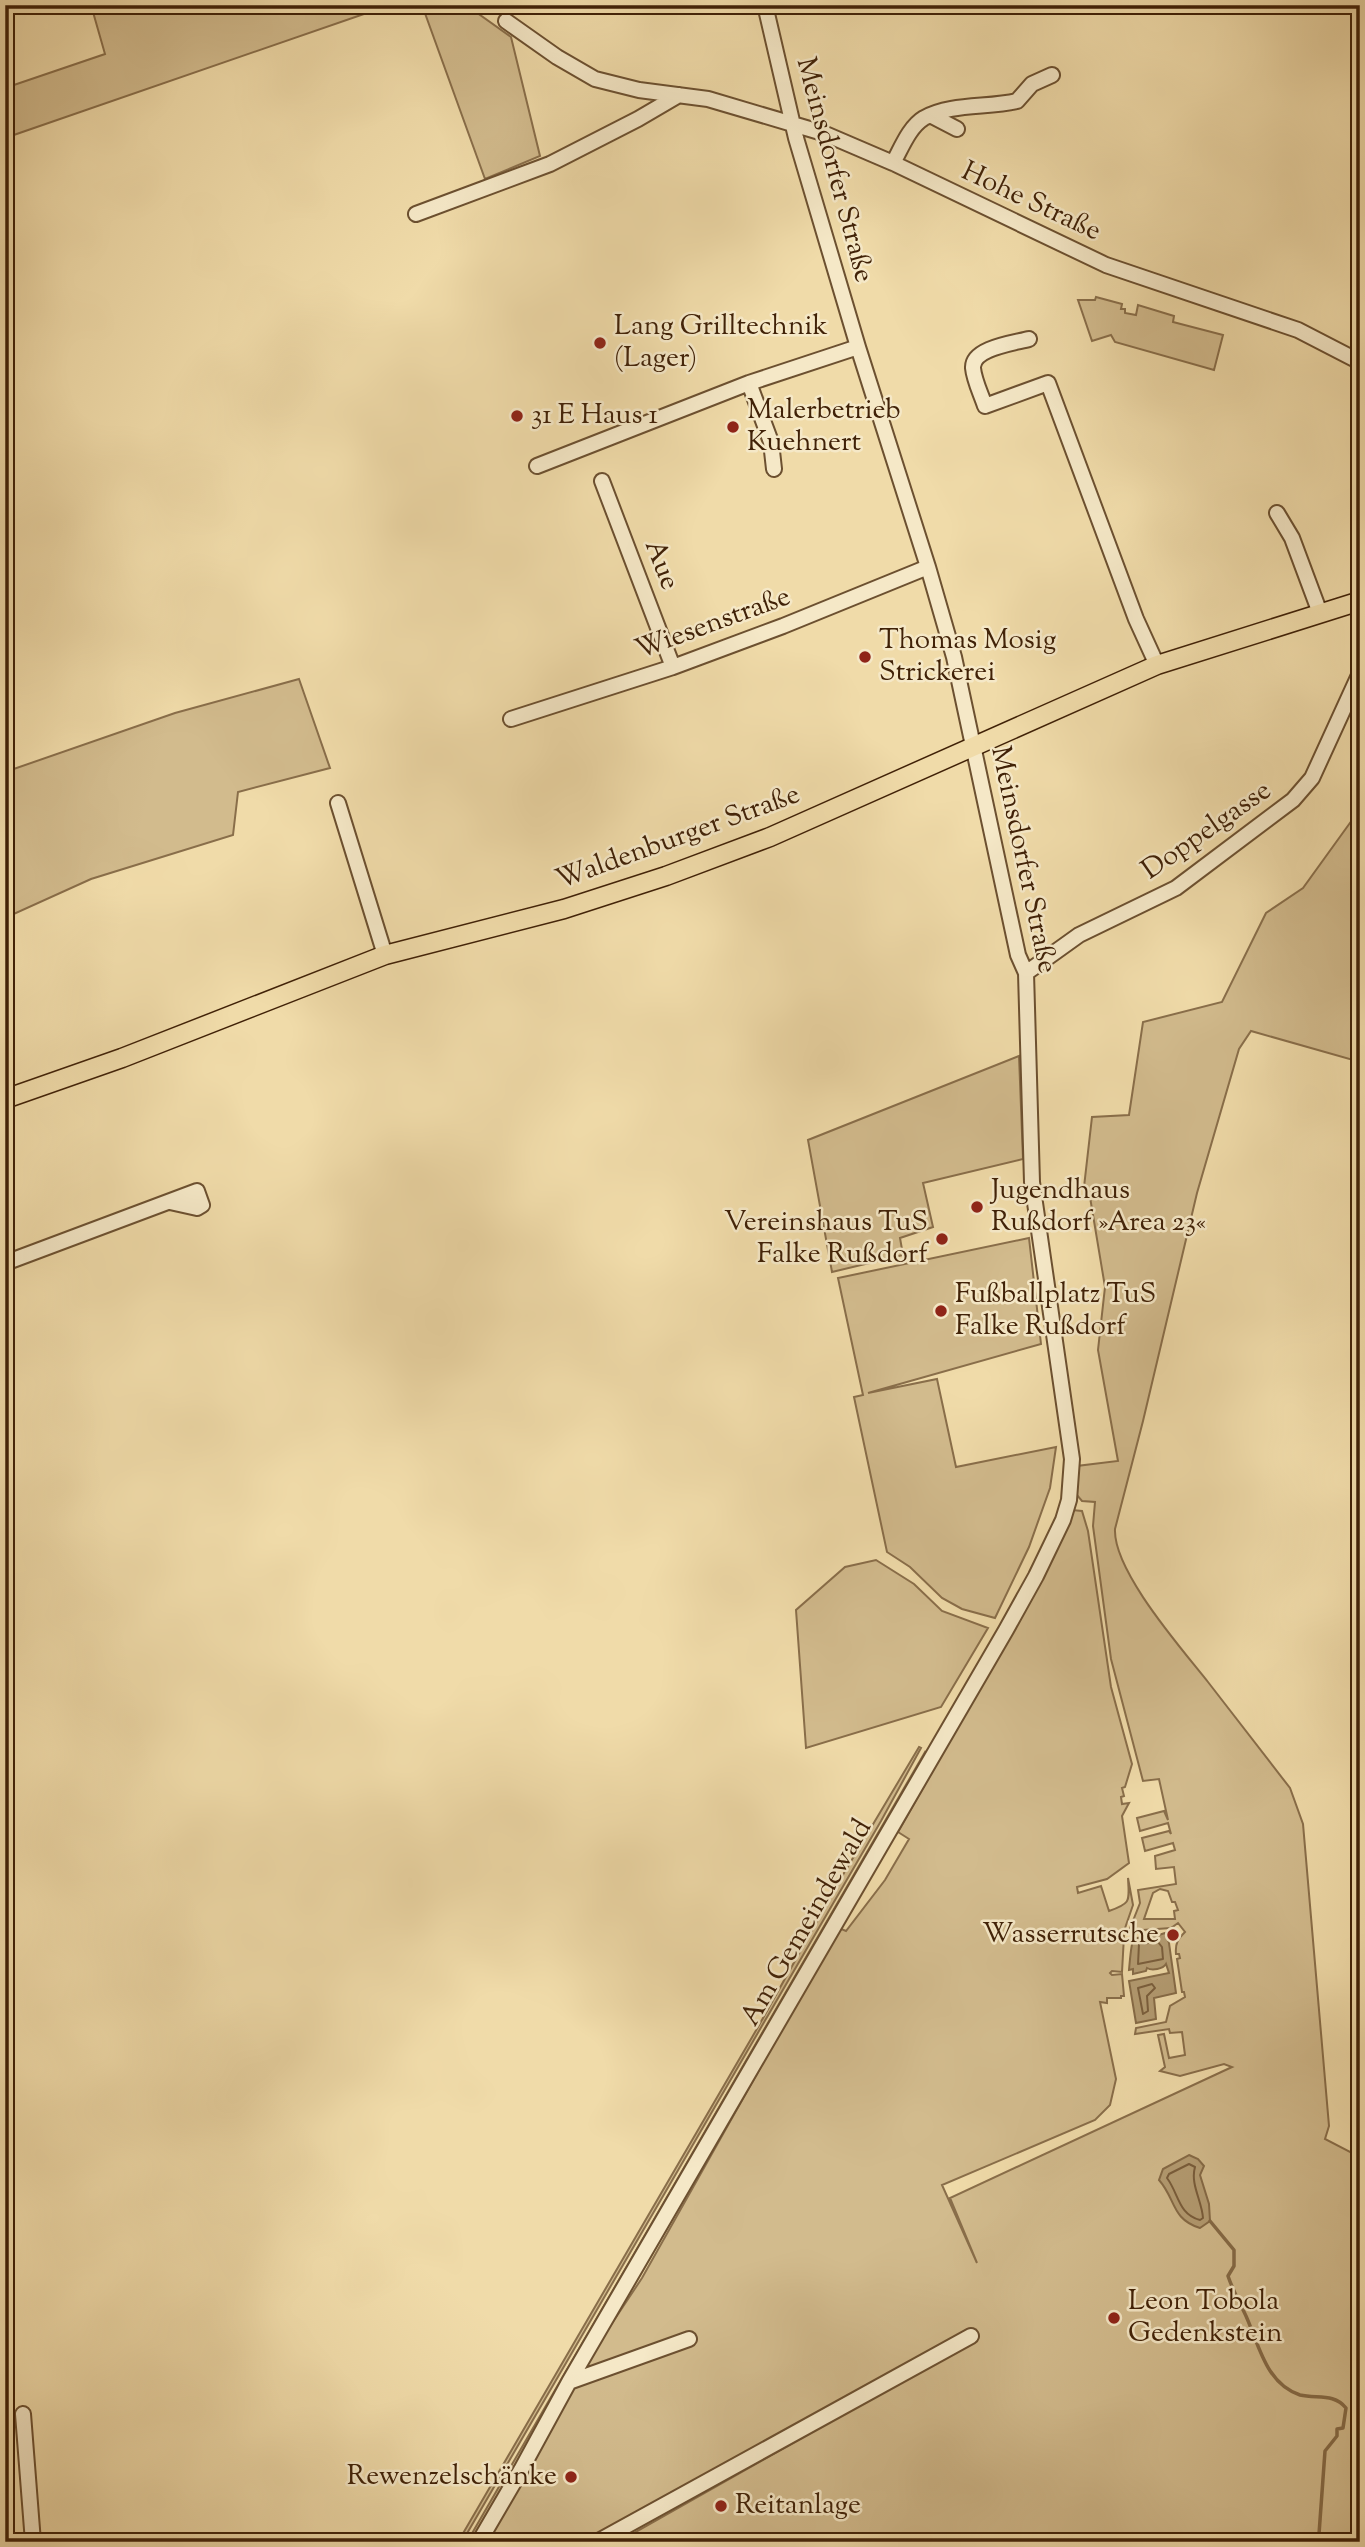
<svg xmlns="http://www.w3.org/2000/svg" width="1365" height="2547" font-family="'Sorts Mill Goudy',serif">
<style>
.green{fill:#d2bb8d;stroke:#896e4a;stroke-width:2;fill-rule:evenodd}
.water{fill:#b49c72;stroke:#866b47;stroke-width:2}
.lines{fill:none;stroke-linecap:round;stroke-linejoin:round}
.shore{stroke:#7a5e3c;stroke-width:2}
.stream{stroke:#866b47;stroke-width:3.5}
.minor-casing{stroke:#6c5030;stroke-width:18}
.major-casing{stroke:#402107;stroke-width:21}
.minor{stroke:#f5e8c7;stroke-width:14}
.major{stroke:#f0dba9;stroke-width:18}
.poi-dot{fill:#8f2418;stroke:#f5e8c7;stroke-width:2.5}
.labels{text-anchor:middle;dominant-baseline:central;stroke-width:5;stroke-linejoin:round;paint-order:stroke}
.street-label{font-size:28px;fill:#402107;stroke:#f5e8c7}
.poi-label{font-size:28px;fill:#402107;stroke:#f5e8c7;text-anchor:start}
</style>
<rect width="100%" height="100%" fill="#f0dba9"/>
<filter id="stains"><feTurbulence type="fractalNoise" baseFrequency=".00286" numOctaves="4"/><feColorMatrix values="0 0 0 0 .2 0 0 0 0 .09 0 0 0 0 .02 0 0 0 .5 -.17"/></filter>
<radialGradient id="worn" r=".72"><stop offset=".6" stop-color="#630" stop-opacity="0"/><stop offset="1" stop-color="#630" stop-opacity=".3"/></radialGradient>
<path class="green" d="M 91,5 L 390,5 L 5,138 L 5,88 L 105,54 Z
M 422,5 L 466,5 L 511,37 L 540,156 L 485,179 Z
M 1096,297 L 1122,304 L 1121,309 L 1125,309 L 1125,313 L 1136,315 L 1138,305 L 1174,316 L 1173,322 L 1223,335 L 1214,370 L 1115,342 L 1111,335 L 1092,341 L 1078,300 L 1095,300 Z
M 299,679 L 330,768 L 238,792 L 233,835 L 91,879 L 5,918 L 5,772 L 175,713 Z
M 1360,809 L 1360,1062 L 1251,1031 L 1239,1049 L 1197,1193 L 1143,1421 L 1115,1529 C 1113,1571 1182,1649 1208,1682 C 1236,1718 1263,1753 1290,1788 L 1303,1824 L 1329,2126 L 1325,2139 L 1360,2157 L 1360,2542 L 618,2542 L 973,2341 L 721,2470 L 588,2542 L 485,2542 L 573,2382 L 642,2278 L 839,1928 L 846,1931 L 885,1880 L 909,1839 L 898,1832 L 1008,1638 L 1072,1510 L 1082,1511 L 1088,1531 L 1111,1687 L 1132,1764 L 1125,1787 L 1122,1788 L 1124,1796 L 1121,1797 L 1122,1804 L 1129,1803 L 1122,1816 L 1129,1863 L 1107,1879 L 1077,1887 L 1078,1893 L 1101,1886 L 1109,1911 C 1132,1903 1129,1901 1128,1878 L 1133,1905 L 1124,1931 L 1121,1932 L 1121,1935 L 1124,1936 L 1122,1972 L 1112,1971 L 1110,1973 L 1112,1975 L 1122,1974 L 1124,1996 L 1121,1996 L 1121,1998 L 1107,1998 L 1107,2003 L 1100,2002 L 1116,2079 L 1110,2105 L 1095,2120 L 942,2185 L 977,2263 L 950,2198 L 1232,2067 L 1224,2064 L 1180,2076 L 1160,2071 L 1165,2067 L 1158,2035 L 1164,2034 L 1169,2058 L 1185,2055 L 1182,2032 L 1170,2033 L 1169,2029 L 1135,2034 L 1136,2028 L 1166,2022 L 1170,2006 L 1185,1997 L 1184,1992 L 1182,1992 L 1177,1959 L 1180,1958 L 1179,1954 L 1176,1954 C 1175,1943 1178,1939 1185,1932 L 1178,1923 L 1171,1928 L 1129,1931 L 1140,1903 L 1138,1890 L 1176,1884 L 1174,1867 L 1156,1869 L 1155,1856 L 1175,1850 L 1173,1843 L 1145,1851 L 1142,1838 L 1169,1831 L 1171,1834 L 1168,1823 L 1140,1831 L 1137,1818 L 1164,1811 L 1168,1820 L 1159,1779 L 1143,1781 L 1111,1659 L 1093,1526 L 1095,1502 L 1082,1501 L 1076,1494 L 1077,1466 L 1118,1461 L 1098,1350 L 1105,1287 L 1089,1191 L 1084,1187 L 1092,1117 L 1129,1115 L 1143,1022 L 1222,1002 L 1266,913 L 1303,888 ZM 1160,1889 L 1168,1891 L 1172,1902 L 1175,1902 L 1178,1910 L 1174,1911 L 1175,1919 L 1144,1919 L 1153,1893 Z
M 1019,1056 L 1023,1159 L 923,1183 L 933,1227 L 900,1238 L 903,1255 L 832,1272 L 808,1140 Z
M 1029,1238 L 1041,1344 L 868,1393 L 937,1379 L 956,1467 L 1056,1447 L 1050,1488 L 1029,1547 L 995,1618 L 962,1609 L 942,1598 L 910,1567 L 887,1552 L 854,1397 L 863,1395 L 838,1278 Z
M 876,1560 L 914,1584 L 942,1611 L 988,1628 L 941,1707 L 806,1748 L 796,1610 L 845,1567 Z
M 919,1747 L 921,1748 L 881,1821 L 462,2542 L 458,2542 L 758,2027 L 844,1873 Z
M 925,1752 L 927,1756 L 474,2542 L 467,2542 Z"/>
<path class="water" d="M 1165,1933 L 1169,1943 L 1176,1993 L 1154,1998 L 1156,2019 L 1136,2023 L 1129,1981 L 1169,1973 L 1166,1964 C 1163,1969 1152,1971 1147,1968 L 1146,1971 L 1133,1974 L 1133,1969 L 1129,1970 C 1133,1923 1131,1945 1165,1933 Z
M 1189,2155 L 1198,2159 L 1204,2166 L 1200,2175 L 1209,2204 L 1210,2221 L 1200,2228 C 1171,2219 1176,2199 1159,2180 L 1163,2169 Z"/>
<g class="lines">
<path class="shore" d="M 1158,1942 L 1162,1947 L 1163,1959 L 1138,1964 L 1139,1944 Z
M 1152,1984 L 1155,1988 L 1147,1996 L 1148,2011 L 1143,2014 L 1138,1988 Z
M 1189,2164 L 1195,2167 C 1190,2184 1202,2201 1203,2218 L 1200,2220 C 1178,2214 1179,2194 1167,2178 L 1169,2174 Z"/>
<path class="stream" d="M 1210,2221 L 1234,2250 L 1234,2266 L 1228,2276 C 1233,2291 1240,2303 1246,2316 C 1259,2345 1266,2384 1300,2395 C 1317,2399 1334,2393 1346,2408 L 1343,2428 L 1337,2429 L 1337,2436 L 1325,2451 L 1319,2534 L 1323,2542"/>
<defs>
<path id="minor" d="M 506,21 L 557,57 L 595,79 L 639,90 L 708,99 L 823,133 L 893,163 L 1106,265 L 1298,330 L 1360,362
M 932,116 L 957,129
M 893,163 C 901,149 909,127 924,118 C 951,103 987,108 1017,101 L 1032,84 L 1052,75
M 416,214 L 550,164 L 638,119 L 679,95
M 1029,339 C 1014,343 972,348 973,368 C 974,380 981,394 985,406 L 1048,383 L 1136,619 L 1157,665
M 749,383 L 771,442 L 774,469
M 537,466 L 749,383 L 858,347
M 602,481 L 673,667
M 1277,513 L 1292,538 L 1320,613
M 511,719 L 673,667 L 783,626 L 928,567
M 338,803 L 385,955
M 1026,973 L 1079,935 L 1176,888 L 1293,800 L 1312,778 L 1360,673
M 5,1263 L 197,1191 L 202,1205 L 197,1208 L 170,1202
M 569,2382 L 689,2339
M 23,2414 L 33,2542
M 479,2542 L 521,2470 L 569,2382 L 1006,1630 L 1036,1576 L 1063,1520 L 1069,1500 L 1072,1459 L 1032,1182 L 1026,973 L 1018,955 L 954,657 L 928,567 L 858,347 L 796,138 L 765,5
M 597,2542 L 971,2336"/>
<path id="major" d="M 5,1099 L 122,1058 L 385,955 L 564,909 L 666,876 L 770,837 L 1157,665 L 1360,601"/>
</defs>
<use href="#minor" class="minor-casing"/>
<use href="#major" class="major-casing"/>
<use href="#minor" class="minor"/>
<use href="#major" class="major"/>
</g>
<g class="poi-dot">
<circle cx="600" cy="343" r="7"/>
<circle cx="517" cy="416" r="7"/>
<circle cx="733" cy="427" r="7"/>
<circle cx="865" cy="657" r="7"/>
<circle cx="977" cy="1207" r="7"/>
<circle cx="942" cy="1239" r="7"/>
<circle cx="941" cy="1311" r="7"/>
<circle cx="1173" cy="1935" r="7"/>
<circle cx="1114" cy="2318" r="7"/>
<circle cx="571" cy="2477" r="7"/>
<circle cx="721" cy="2506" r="7"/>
</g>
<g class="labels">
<g class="street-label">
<text transform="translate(834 170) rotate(75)">Meinsdorfer Straße</text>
<text transform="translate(1031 202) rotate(25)">Hohe Straße</text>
<text transform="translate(661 565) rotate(69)">Aue</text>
<text transform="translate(713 624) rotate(-20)">Wiesenstraße</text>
<text transform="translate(1207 831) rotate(-35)">Doppelgasse</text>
<text transform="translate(678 838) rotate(-20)">Waldenburger Straße</text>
<text transform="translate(1023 860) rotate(78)">Meinsdorfer Straße</text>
<text transform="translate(807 1923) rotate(-60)">Am Gemeindewald</text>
</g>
<g class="poi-label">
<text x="614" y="327">Lang Grilltechnik<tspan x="614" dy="32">(Lager)</tspan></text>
<text x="747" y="411">Malerbetrieb<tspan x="747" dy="32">Kuehnert</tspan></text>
<text x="531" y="416">31 E Haus 1</text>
<text x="879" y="641">Thomas Mosig<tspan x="879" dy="32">Strickerei</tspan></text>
<text x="991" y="1191">Jugendhaus<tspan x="991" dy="32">Rußdorf »Area 23«</tspan></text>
<text x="928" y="1223" text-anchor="end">Vereinshaus TuS<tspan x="928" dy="32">Falke Rußdorf</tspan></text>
<text x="955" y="1295">Fußballplatz TuS<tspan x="955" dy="32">Falke Rußdorf</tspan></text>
<text x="1159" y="1935" text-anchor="end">Wasserrutsche</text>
<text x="1128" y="2302">Leon Tobola<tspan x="1128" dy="32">Gedenkstein</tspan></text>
<text x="557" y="2477" text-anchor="end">Rewenzelschänke</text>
<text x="735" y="2506">Reitanlage</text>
</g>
</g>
<rect width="1365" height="2547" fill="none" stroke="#f0dba9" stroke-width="28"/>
<rect x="7" y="7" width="1351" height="2533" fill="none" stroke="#402107" stroke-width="3.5"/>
<rect x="14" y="14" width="1337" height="2519" fill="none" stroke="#402107" stroke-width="2"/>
<rect width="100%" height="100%" filter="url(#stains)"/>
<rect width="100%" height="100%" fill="url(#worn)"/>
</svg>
